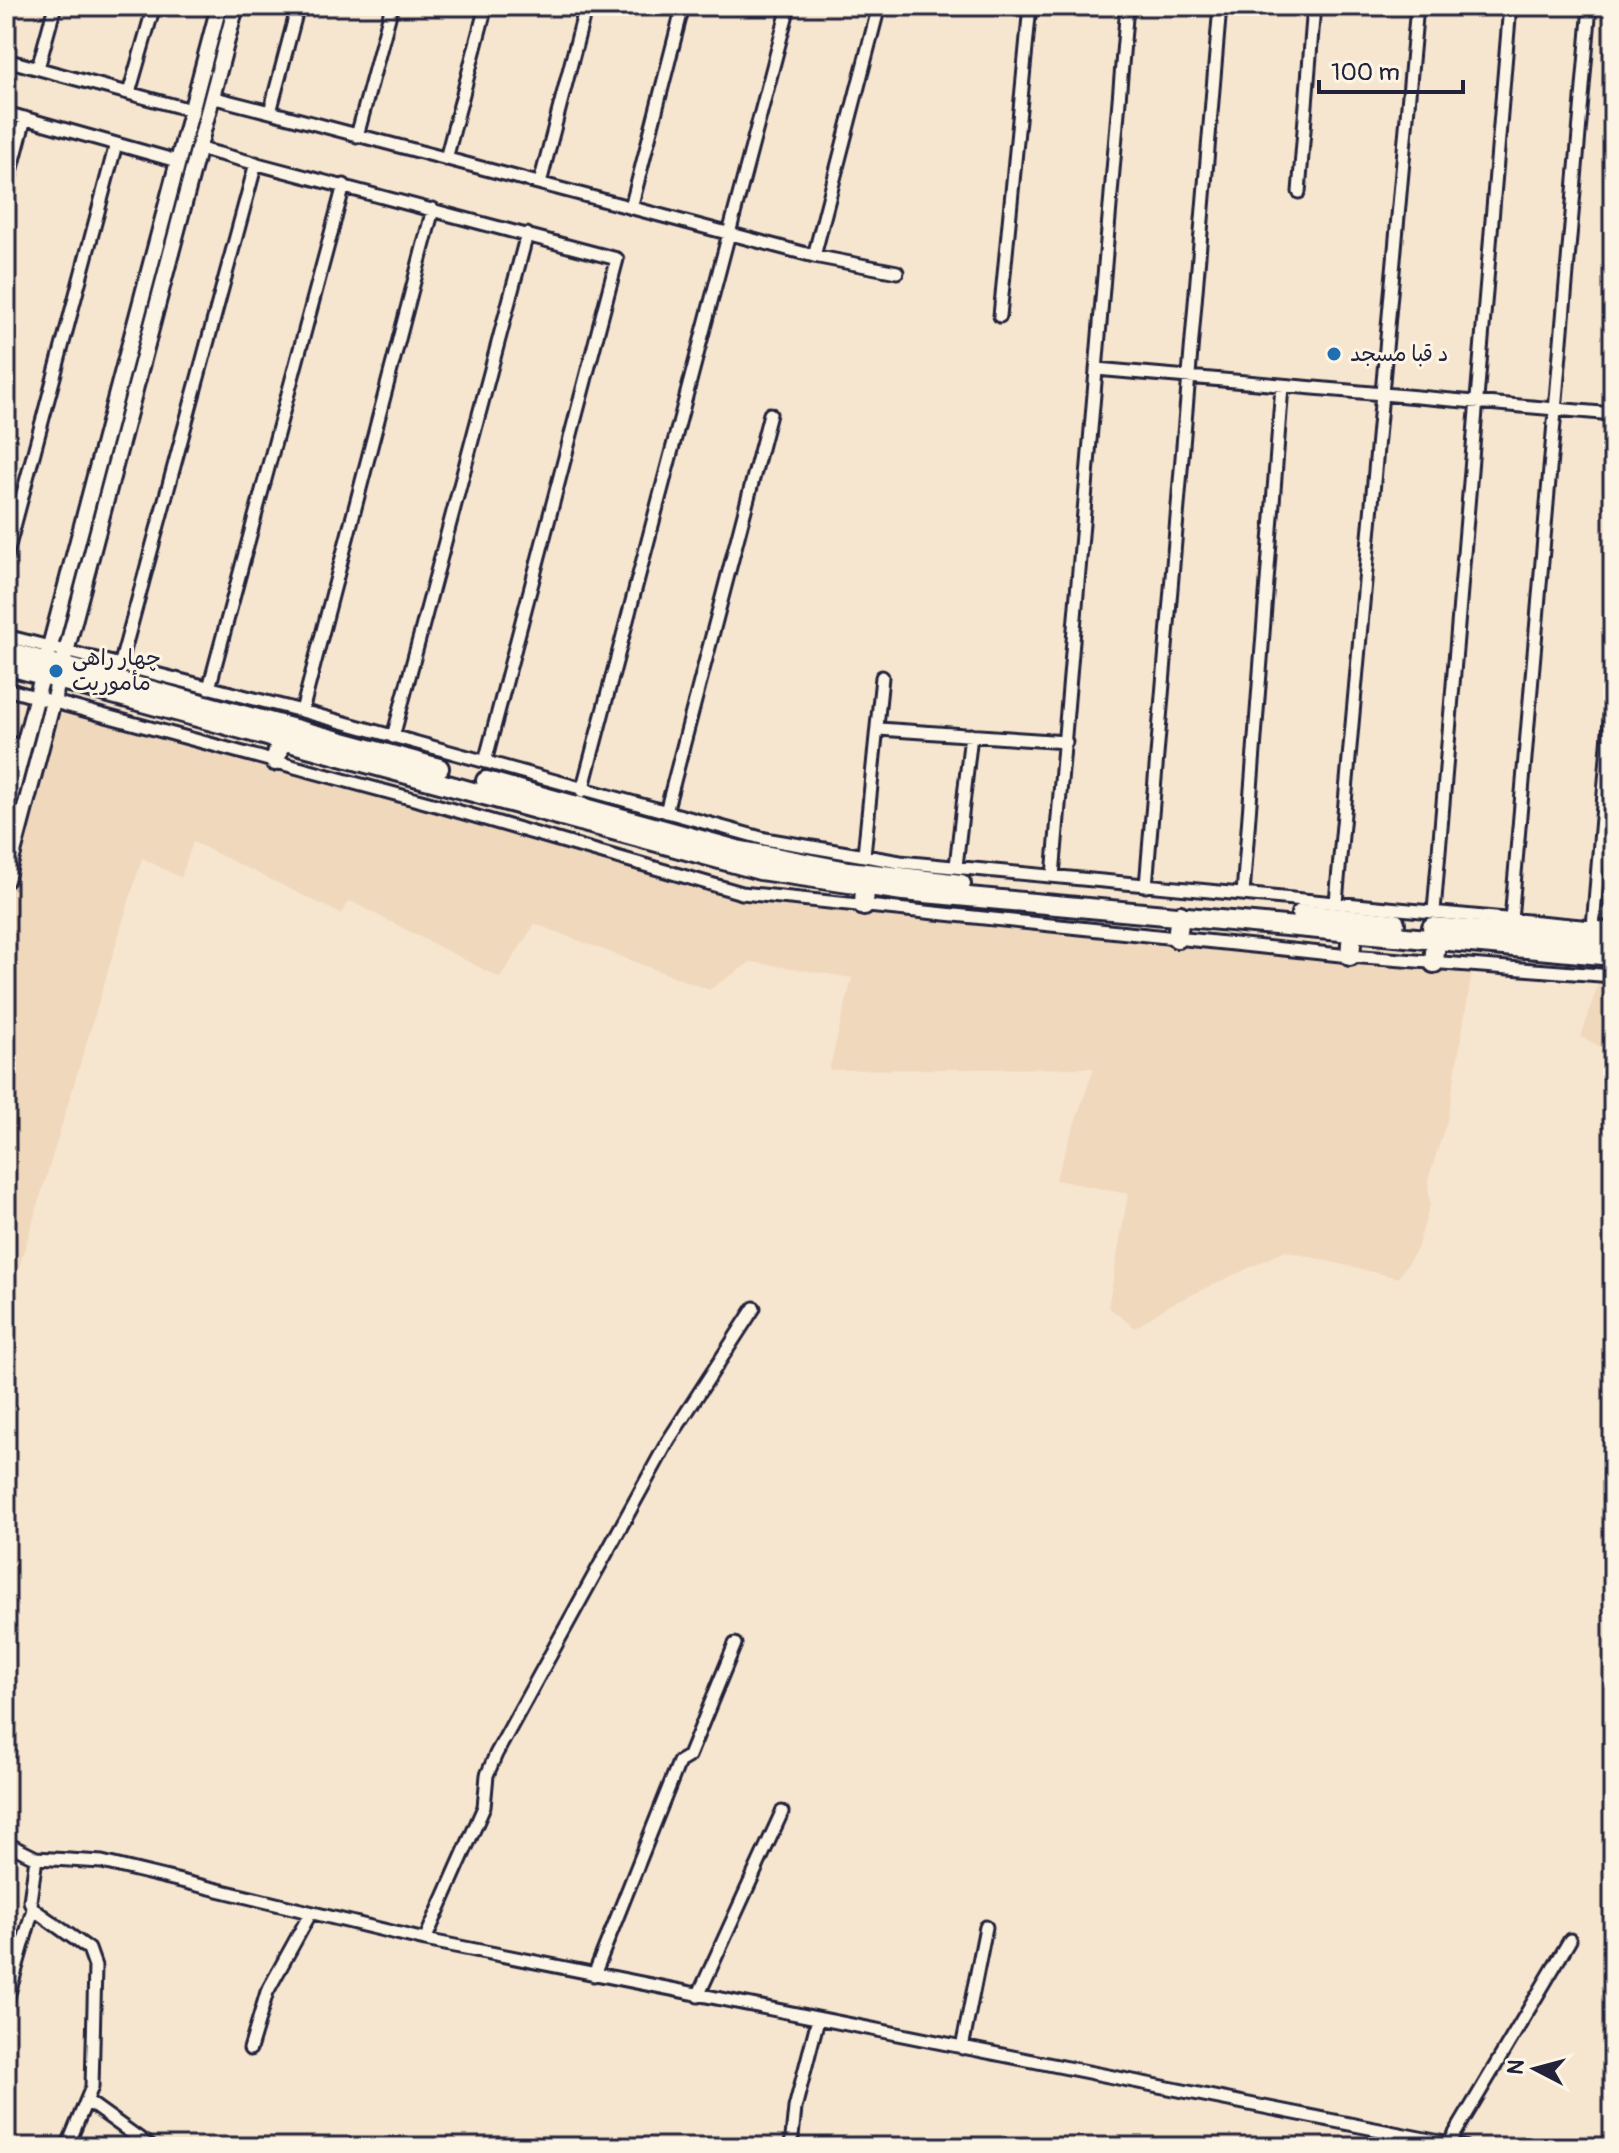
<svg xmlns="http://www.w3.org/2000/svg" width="1619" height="2153" font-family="Pangolin,'Playpen Sans Arabic',sans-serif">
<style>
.built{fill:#f0d8bd}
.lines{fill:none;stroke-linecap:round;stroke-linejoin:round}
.minor-casing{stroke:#22223b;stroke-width:17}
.tertiary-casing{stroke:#22223b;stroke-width:20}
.trunk-casing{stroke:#22223b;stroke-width:24}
.minor{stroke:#fcf5e5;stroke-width:11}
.tertiary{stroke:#fcf5e5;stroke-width:14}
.trunk{stroke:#fcf5e5;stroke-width:18}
.poi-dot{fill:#1f6fb2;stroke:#fcf5e5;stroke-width:3}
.labels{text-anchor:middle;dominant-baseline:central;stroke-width:6;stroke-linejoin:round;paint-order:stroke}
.poi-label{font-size:22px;fill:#22223b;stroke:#fcf5e5;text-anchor:start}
</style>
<rect width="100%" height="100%" fill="#f7e6cf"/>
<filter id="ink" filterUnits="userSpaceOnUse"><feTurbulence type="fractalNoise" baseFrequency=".0125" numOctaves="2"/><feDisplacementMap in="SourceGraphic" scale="16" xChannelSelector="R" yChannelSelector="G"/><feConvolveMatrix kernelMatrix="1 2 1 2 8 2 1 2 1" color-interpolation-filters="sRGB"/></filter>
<g filter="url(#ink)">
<path class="built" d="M 52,701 L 742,893 L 1473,967 L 1448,1118 L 1428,1180 L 1430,1205 L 1417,1249 L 1398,1278 L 1285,1251 L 1168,1306 L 1135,1328 L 1108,1307 L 1128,1194 L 1055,1180 L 1094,1068 L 829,1070 L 852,978 L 751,962 L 709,990 L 535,924 L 500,978 L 350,901 L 341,914 L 193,842 L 181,878 L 142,858 L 6,1311 L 6,880 Z
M 1601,975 L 1613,976 L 1613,1053 L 1581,1037 Z"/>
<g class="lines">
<defs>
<path id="minor" d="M 6,60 L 191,110
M 38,68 L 55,6
M 129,93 L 154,6
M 211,97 L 270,112 L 298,6
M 270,112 L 814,256 L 897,272
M 6,113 L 177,161
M 357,136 L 392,6
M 197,148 L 617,259 L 485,762
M 446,159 L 486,6
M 540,183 L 586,6
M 6,191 L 25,118
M 1299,192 L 1314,6
M 631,208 L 683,6
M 814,256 L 879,6
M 1000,316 L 1030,6
M 1096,369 L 1613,414
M 6,557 L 116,144
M 6,636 L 302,711 L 765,839 L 900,862 L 1613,929
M 120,666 L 256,163
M 209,688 L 344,185
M 6,689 L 436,805 L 742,893 L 1350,956 L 1613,976
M 302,711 L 433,209
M 879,729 L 1066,742
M 393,737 L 527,234
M 6,742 L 24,747
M 582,791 L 789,6
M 666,812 L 770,414
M 864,855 L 882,677
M 956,866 L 971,735
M 1053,876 L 1127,6
M 1146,886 L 1220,6
M 1243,894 L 1282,386
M 1336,902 L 1417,6
M 1434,911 L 1510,6
M 1511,920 L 1590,6
M 1593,927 L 1613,684
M 6,1843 L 36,1858 L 102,1862 L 425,1940 L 1465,2147
M 36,1858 L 30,1901 L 33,1909 L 89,1949 L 95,1966 L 92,2087 L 67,2147
M 425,1940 L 484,1807 L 487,1775 L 496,1754 L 668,1441 L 754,1308
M 594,1975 L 679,1762 L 689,1756 L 735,1644
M 698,1996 L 782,1812
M 6,2004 L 33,1909
M 962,2048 L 986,1927
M 250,2049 L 267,1992 L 310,1914
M 87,2101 L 151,2147
M 791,2147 L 795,2108 L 818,2019
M 1447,2147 L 1570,1940"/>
<path id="tertiary" d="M 6,813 L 219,6
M 6,880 L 236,6"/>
<path id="trunk" d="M 6,651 L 439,768
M 6,665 L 760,870 L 903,891 L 1613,956
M 275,761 L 282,738
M 486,781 L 737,850 L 848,871 L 961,884
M 864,906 L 865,886
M 1301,914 L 1395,923
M 1432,927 L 1613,941
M 1177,938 L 1180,915
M 1350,956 L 1352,932
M 1434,963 L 1436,940"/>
</defs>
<use href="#minor" class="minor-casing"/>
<use href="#tertiary" class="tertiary-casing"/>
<use href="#trunk" class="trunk-casing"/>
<use href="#minor" class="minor"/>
<use href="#tertiary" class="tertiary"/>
<use href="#trunk" class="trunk"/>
</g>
</g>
<g class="poi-dot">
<circle cx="1334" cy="354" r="8"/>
<circle cx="56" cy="671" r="8"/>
</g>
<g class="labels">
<g class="poi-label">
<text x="1350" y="354">د قبا مسجد</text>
<text x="72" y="658">چهار راهی<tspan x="72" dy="25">مأموریت</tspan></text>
</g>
</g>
<rect width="1619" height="2153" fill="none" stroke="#fcf5e5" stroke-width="32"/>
<rect x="16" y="16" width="1587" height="2121" fill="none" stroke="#22223b" stroke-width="3" filter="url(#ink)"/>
<g transform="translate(1535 2069) rotate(276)" stroke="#fcf5e5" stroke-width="6" paint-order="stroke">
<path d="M0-6L14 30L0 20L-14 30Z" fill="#22223b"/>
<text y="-12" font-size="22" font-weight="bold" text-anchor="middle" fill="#22223b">N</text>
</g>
<path d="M1319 80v12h144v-12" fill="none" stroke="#22223b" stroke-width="4"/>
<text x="1331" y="80" font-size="24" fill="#22223b" stroke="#fcf5e5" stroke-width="6" paint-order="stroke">100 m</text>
</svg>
